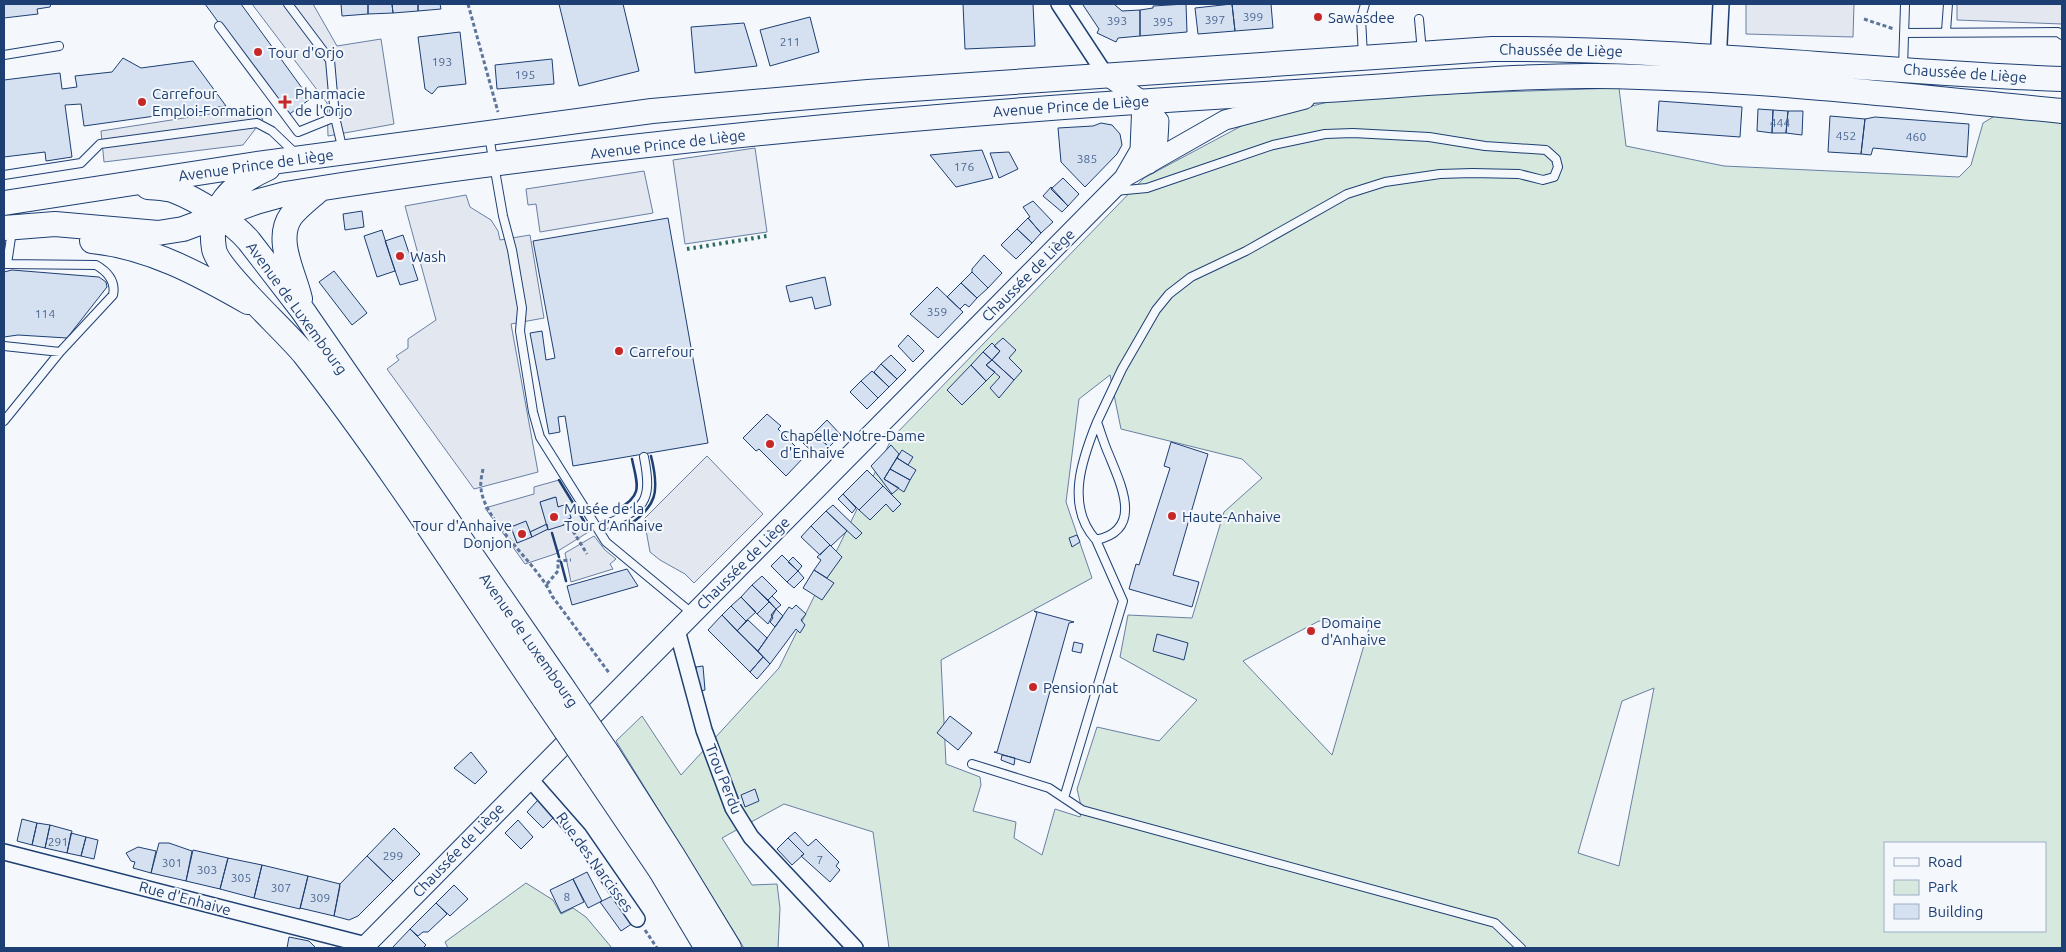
<svg xmlns="http://www.w3.org/2000/svg" width="2066" height="952" font-family="Ubuntu,sans-serif">
<style>
.green{fill:#d7e8df;stroke:#687fa3;fill-rule:evenodd}
.parking{fill:#e3e8f0;stroke:#687fa3;fill-rule:evenodd}
.building{fill:#d5e0f0;stroke:#1d3f73}
.lines{fill:none;stroke-linecap:round;stroke-linejoin:round}
.service-casing{stroke:#1d3f73;stroke-width:10}
.minor-casing{stroke:#1d3f73;stroke-width:18}
.tertiary-casing{stroke:#1d3f73;stroke-width:21}
.primary-casing{stroke:#1d3f73;stroke-width:26}
.path{stroke:#5e769c;stroke-width:3;stroke-dasharray:4 2.5;stroke-linecap:butt}
.service{stroke:#f4f7fb;stroke-width:8}
.minor{stroke:#f4f7fb;stroke-width:15}
.tertiary{stroke:#f4f7fb;stroke-width:19}
.primary{stroke:#f4f7fb;stroke-width:24}
.primary-bridge-casing{stroke:#1d3f73;stroke-width:26;stroke-linecap:butt}
.primary-bridge{stroke:#f4f7fb;stroke-width:24}
.hedge{stroke:#2c6c60;stroke-width:4;stroke-dasharray:2.5 4;stroke-linecap:butt}
.wall{stroke:#1d3f73;stroke-width:2.5}
.poi-dot{fill:#c62828;stroke:#f4f7fb;stroke-width:2}
.labels{text-anchor:middle;dominant-baseline:central;stroke-width:4;stroke-linejoin:round;paint-order:stroke}
.number-label{font-size:12px;fill:#4b6792}
.poi-label{font-size:15px;fill:#1d3f73;stroke:#f4f7fb;text-anchor:start}
.street-label{font-size:15px;fill:#1d3f73;stroke:#f4f7fb}
</style>
<rect width="100%" height="100%" fill="#f4f7fb"/>
<path class="green" d="M 1619,88 L 1626,146 L 1724,166 L 1959,177 L 1971,165 L 1983,123 L 2003,111 L 2062,116 L 2062,948 L 889,948 L 873,832 L 784,804 L 722,838 L 752,885 L 777,884 L 780,908 L 778,948 L 744,948 L 616,741 L 642,716 L 681,775 L 779,668 L 892,438 L 1144,178 L 1247,123 L 1347,97 ZM 1110,375 L 1121,429 L 1242,459 L 1262,478 L 1224,512 L 1192,618 L 1128,615 L 1120,657 L 1197,700 L 1159,741 L 1097,727 L 1077,789 L 1082,810 L 1080,817 L 1055,809 L 1042,855 L 1014,838 L 1016,822 L 973,811 L 981,785 L 980,777 L 946,764 L 941,660 L 1092,578 L 1066,502 L 1079,399 ZM 1319,621 L 1369,628 L 1332,755 L 1243,661 ZM 1654,688 L 1619,866 L 1578,853 L 1622,701 ZM 1885,843 L 2045,843 L 2045,931 L 1885,931 Z
M 526,883 L 553,900 L 561,914 L 573,908 L 586,917 L 612,948 L 448,948 L 445,942 Z"/>
<path class="parking" d="M 252,4 L 313,4 L 337,46 L 381,39 L 394,124 L 328,136 L 327,103 Z
M 1746,4 L 1854,4 L 1853,37 L 1746,34 Z
M 1957,4 L 2062,4 L 2062,24 L 1957,20 Z
M 248,108 L 263,119 L 243,145 L 104,162 L 101,131 Z
M 755,148 L 767,232 L 685,244 L 673,160 Z
M 644,171 L 653,213 L 540,232 L 536,204 L 528,205 L 526,189 Z
M 466,195 L 470,207 L 491,220 L 498,231 L 500,240 L 530,235 L 544,318 L 511,324 L 538,472 L 474,489 L 387,369 L 399,360 L 396,356 L 408,348 L 408,339 L 436,320 L 405,206 Z
M 707,456 L 763,514 L 694,583 L 685,574 L 660,560 L 650,552 L 644,519 Z
M 559,480 L 590,531 L 558,551 L 558,553 L 525,564 L 485,508 L 534,494 L 534,487 ZM 555,497 L 558,507 L 568,505 L 571,518 L 563,521 L 563,525 L 548,529 L 517,543 L 511,527 L 526,522 L 530,532 L 547,524 L 540,502 Z
M 594,536 L 605,550 L 616,559 L 610,564 L 613,569 L 571,582 L 565,553 Z"/>
<path class="building" d="M 4,4 L 51,4 L 50,7 L 37,9 L 38,14 L 4,18 Z
M 205,4 L 241,4 L 310,99 L 287,116 Z
M 341,4 L 368,4 L 368,14 L 342,16 Z
M 368,4 L 392,4 L 393,13 L 368,14 Z
M 392,4 L 418,4 L 418,11 L 393,13 Z
M 418,4 L 440,4 L 441,9 L 418,11 Z
M 559,4 L 623,4 L 639,71 L 579,86 Z
M 963,4 L 1033,4 L 1035,46 L 965,49 Z
M 1084,4 L 1114,4 L 1122,11 L 1140,10 L 1140,36 L 1118,38 L 1116,42 L 1097,33 L 1099,29 L 1083,5 Z
M 1186,4 L 1187,32 L 1140,36 L 1140,10 L 1153,8 L 1153,6 Z
M 1232,4 L 1235,31 L 1198,34 L 1195,8 Z
M 1232,4 L 1271,4 L 1273,28 L 1235,31 Z
M 810,17 L 819,52 L 770,66 L 760,30 Z
M 744,23 L 757,66 L 695,73 L 691,27 Z
M 460,32 L 466,84 L 438,87 L 432,94 L 425,89 L 418,37 Z
M 123,58 L 141,68 L 193,61 L 226,106 L 84,126 L 81,104 L 65,105 L 72,157 L 46,161 L 45,152 L 4,157 L 4,80 L 60,73 L 62,89 L 77,87 L 75,76 L 112,72 Z
M 552,59 L 554,84 L 497,89 L 495,65 Z
M 1659,101 L 1742,107 L 1740,137 L 1657,131 Z
M 1758,109 L 1773,110 L 1772,133 L 1757,131 Z
M 1773,110 L 1788,111 L 1786,133 L 1772,133 Z
M 1788,111 L 1803,111 L 1802,135 L 1786,133 Z
M 1830,116 L 1865,119 L 1861,154 L 1828,152 Z
M 1875,117 L 1969,124 L 1967,157 L 1873,148 L 1871,155 L 1861,154 L 1865,119 Z
M 1101,123 L 1112,125 L 1120,134 L 1122,145 L 1117,154 L 1085,187 L 1061,162 L 1058,128 L 1093,126 Z
M 982,150 L 993,178 L 956,187 L 930,155 Z
M 1009,152 L 1018,169 L 999,178 L 990,153 Z
M 1063,178 L 1079,194 L 1068,206 L 1051,189 Z
M 1051,187 L 1068,206 L 1062,212 L 1043,196 Z
M 1033,201 L 1053,222 L 1041,233 L 1028,218 L 1030,217 L 1023,207 Z
M 362,211 L 364,227 L 345,230 L 343,214 Z
M 668,218 L 708,443 L 573,466 L 565,416 L 558,417 L 560,432 L 549,434 L 530,333 L 542,331 L 546,360 L 555,358 L 533,241 Z
M 1028,218 L 1041,233 L 1032,243 L 1017,229 Z
M 1017,229 L 1032,243 L 1016,259 L 1001,245 Z
M 382,230 L 395,271 L 377,277 L 364,236 Z
M 403,235 L 418,280 L 400,285 L 385,241 Z
M 984,255 L 1002,273 L 988,288 L 972,272 L 972,269 Z
M 12,270 L 99,277 L 106,282 L 107,287 L 67,338 L 18,335 L 4,337 L 4,272 Z
M 334,271 L 367,313 L 352,325 L 319,282 Z
M 972,272 L 988,288 L 977,298 L 961,283 Z
M 825,277 L 831,305 L 815,309 L 812,297 L 790,302 L 786,286 Z
M 961,283 L 977,298 L 969,307 L 965,304 L 960,309 L 947,297 Z
M 937,287 L 963,312 L 938,338 L 910,314 Z
M 908,335 L 924,351 L 913,362 L 898,346 Z
M 1003,338 L 1016,350 L 1009,358 L 1022,371 L 1014,380 L 992,360 L 1000,351 L 994,346 Z
M 992,343 L 1000,351 L 992,360 L 983,352 Z
M 983,352 L 992,360 L 986,365 L 995,372 L 986,381 L 971,365 Z
M 891,355 L 906,370 L 897,379 L 881,364 Z
M 992,360 L 1014,380 L 999,398 L 990,388 L 1000,377 L 986,365 Z
M 881,364 L 897,379 L 889,387 L 874,372 Z
M 971,365 L 986,381 L 962,405 L 947,390 Z
M 872,371 L 889,387 L 878,398 L 861,381 Z
M 861,381 L 878,398 L 867,409 L 850,392 Z
M 767,414 L 781,426 L 778,429 L 805,456 L 786,476 L 759,449 L 756,451 L 743,438 Z
M 827,420 L 841,435 L 829,447 L 814,433 Z
M 814,433 L 829,447 L 819,458 L 803,443 Z
M 1171,442 L 1208,454 L 1173,575 L 1199,582 L 1192,607 L 1129,589 L 1136,564 L 1139,565 L 1170,468 L 1164,466 Z
M 891,445 L 899,454 L 884,479 L 899,488 L 892,494 L 871,466 Z
M 902,450 L 913,457 L 908,465 L 897,458 Z
M 897,458 L 916,470 L 910,480 L 890,469 Z
M 890,469 L 910,480 L 904,492 L 884,479 Z
M 867,470 L 883,486 L 859,510 L 843,494 Z
M 883,486 L 901,504 L 893,512 L 886,504 L 870,520 L 859,510 Z
M 843,494 L 856,508 L 852,513 L 838,499 Z
M 556,497 L 558,507 L 567,504 L 571,518 L 563,521 L 564,525 L 548,530 L 540,502 Z
M 833,505 L 862,533 L 856,539 L 826,511 Z
M 826,511 L 847,531 L 831,546 L 811,526 Z
M 526,521 L 532,537 L 517,543 L 511,527 Z
M 547,524 L 548,529 L 532,537 L 530,532 Z
M 811,526 L 830,545 L 820,555 L 801,537 Z
M 1077,535 L 1080,542 L 1072,547 L 1069,538 Z
M 830,545 L 842,557 L 827,578 L 814,570 L 821,560 L 817,557 Z
M 782,555 L 798,571 L 787,582 L 771,566 Z
M 793,557 L 802,566 L 798,571 L 788,562 Z
M 627,569 L 638,586 L 572,605 L 567,586 Z
M 814,570 L 834,583 L 822,600 L 803,588 Z
M 798,571 L 804,578 L 794,588 L 787,582 Z
M 762,576 L 777,591 L 768,600 L 752,585 Z
M 752,585 L 769,602 L 757,614 L 741,597 Z
M 772,596 L 781,605 L 776,609 L 768,600 Z
M 741,597 L 756,612 L 746,621 L 731,606 Z
M 769,602 L 776,609 L 768,624 L 757,614 Z
M 796,605 L 806,614 L 801,620 L 805,625 L 800,633 L 796,629 L 770,664 L 758,651 L 789,607 L 792,609 Z
M 731,606 L 746,621 L 737,631 L 722,615 Z
M 776,609 L 783,616 L 775,627 L 770,622 L 773,618 L 771,615 Z
M 1034,611 L 1074,622 L 1069,623 L 1030,763 L 994,752 L 997,752 L 1037,613 Z
M 722,615 L 763,657 L 750,672 L 708,630 Z
M 748,620 L 767,638 L 758,651 L 737,631 Z
M 1157,634 L 1188,643 L 1184,660 L 1153,651 Z
M 1074,642 L 1083,644 L 1081,653 L 1072,651 Z
M 763,657 L 770,664 L 757,679 L 750,672 Z
M 703,666 L 705,690 L 698,692 L 696,667 Z
M 950,716 L 972,733 L 958,750 L 937,733 Z
M 471,752 L 487,772 L 475,784 L 454,768 Z
M 1002,755 L 1015,758 L 1014,765 L 1001,760 Z
M 755,789 L 759,801 L 745,807 L 741,795 Z
M 538,800 L 554,817 L 543,828 L 527,812 Z
M 22,819 L 37,823 L 32,845 L 17,841 Z
M 518,820 L 533,837 L 521,849 L 505,833 Z
M 37,823 L 50,825 L 45,848 L 32,845 Z
M 50,825 L 72,831 L 67,853 L 45,848 Z
M 394,828 L 420,854 L 393,881 L 367,856 Z
M 795,832 L 808,846 L 816,839 L 839,862 L 836,866 L 840,870 L 830,882 L 801,856 L 804,854 L 788,838 Z
M 71,833 L 86,837 L 81,856 L 67,853 Z
M 86,837 L 98,840 L 94,859 L 81,856 Z
M 788,838 L 804,854 L 792,865 L 777,849 Z
M 159,843 L 169,843 L 192,851 L 186,881 L 151,873 Z
M 138,847 L 156,851 L 151,873 L 133,868 L 135,862 L 131,861 L 126,853 Z
M 193,850 L 228,858 L 220,889 L 186,881 Z
M 367,856 L 393,881 L 358,916 L 349,920 L 334,916 L 340,886 L 339,885 Z
M 228,858 L 262,865 L 254,898 L 220,889 Z
M 262,865 L 308,876 L 300,909 L 254,898 Z
M 587,872 L 602,901 L 588,908 L 573,879 Z
M 308,876 L 340,884 L 334,916 L 300,908 Z
M 573,879 L 584,902 L 561,913 L 550,890 Z
M 454,885 L 468,899 L 450,916 L 436,903 Z
M 612,896 L 633,923 L 621,931 L 600,902 Z
M 436,903 L 447,914 L 428,932 L 423,932 L 418,936 L 410,929 Z
M 410,929 L 426,945 L 423,948 L 392,948 Z
M 289,937 L 309,941 L 316,948 L 287,948 Z"/>
<g class="lines">
<defs>
<path id="service" d="M 288,4 L 330,60 L 335,117 L 343,151
M 1419,19 L 1422,52
M 219,26 L 298,132 L 335,117
M 1946,31 L 1948,4
M 1904,33 L 2058,32 L 2062,35
M 4,55 L 59,46
M 1363,56 L 1361,18 L 1365,4
M 1903,67 L 1905,5
M 489,136 L 503,216 L 512,250 L 522,308 L 520,331 L 533,412 L 540,437 L 606,542 L 693,614
M 4,175 L 81,163 L 100,144 L 257,123 L 272,131 L 293,151 L 298,153
M 4,264 L 96,265 C 108,272 116,281 113,295 L 60,352
M 7,264 L 12,231
M 4,346 L 60,352 L 4,421
M 1097,422 C 1082,459 1065,506 1096,540 C 1144,530 1121,485 1109,455 C 1104,444 1101,433 1097,422 L 1122,369 L 1156,310 L 1169,294 L 1191,277 L 1246,251 L 1347,194 L 1385,182 L 1440,174 L 1472,173 L 1519,174 L 1543,180 L 1554,177 L 1558,167 L 1556,159 L 1546,150 L 1485,146 L 1429,137 L 1353,133 L 1325,134 L 1273,145 L 1147,188 L 1115,191
M 598,528 C 641,509 654,508 644,457
M 972,764 L 1049,788 L 1082,810 L 1495,923 L 1521,948
M 1064,798 L 1123,601 L 1096,540"/>
<path id="minor" d="M 1059,4 L 1105,74
M 1718,64 L 1721,4
M 677,630 L 704,730 L 733,808 L 751,837 L 855,948
M 529,778 L 579,835 L 637,919
M 4,852 L 366,945"/>
<path id="tertiary" d="M 1105,74 L 1142,101 L 1159,121 L 1158,139 L 1149,164
M 1125,176 L 1140,150 L 1142,101
M 363,948 L 1125,177 L 1225,120 L 1305,99"/>
<path id="primary" d="M 268,168 C 233,184 207,206 214,249 C 218,271 288,333 305,355 C 391,465 466,584 545,700
M 148,187 C 157,188 167,188 175,191 C 198,200 233,222 249,241 L 303,311 L 563,688
M 4,203 L 250,165 L 652,111 L 868,92 L 1492,49 C 1683,48 1872,72 2062,79
M 4,228 L 55,224 L 158,233 L 183,229 L 256,202 L 285,194 C 598,144 914,115 1230,96 C 1296,92 1362,88 1427,83 C 1484,80 1541,75 1597,76 C 1753,78 1908,96 2062,111
M 92,241 C 150,247 199,274 248,302
M 300,299 C 295,275 274,240 291,216 C 299,206 310,198 320,189
M 608,754 L 673,856 L 729,948
M 592,769 L 661,871 L 707,948"/>
</defs>
<use href="#service" class="service-casing"/>
<use href="#minor" class="minor-casing"/>
<use href="#tertiary" class="tertiary-casing"/>
<use href="#primary" class="primary-casing"/>
<path class="path" d="M 468,4 L 498,112
M 1864,19 L 1894,29
M 483,469 C 482,475 480,482 481,488 C 483,521 539,565 552,596 L 610,674
M 573,531 L 587,554
M 547,584 L 558,571 L 558,561 L 571,560
M 645,930 L 657,948"/>
<use href="#service" class="service"/>
<use href="#minor" class="minor"/>
<use href="#tertiary" class="tertiary"/>
<use href="#primary" class="primary"/>
<defs>
<path id="primary-bridge" d="M 563,688 L 608,754
M 545,700 L 592,769"/>
</defs>
<use href="#primary-bridge" class="primary-bridge-casing"/>
<use href="#primary-bridge" class="primary-bridge"/>
<path class="hedge" d="M 687,249 L 767,236"/>
<path class="wall" d="M 559,480 L 590,531
M 618,509 C 644,495 637,484 632,459
M 626,527 C 657,507 660,492 651,456
M 552,533 L 559,557
M 561,562 L 566,581"/>
</g>
<g class="poi-dot">
<circle cx="1318" cy="17" r="5"/>
<circle cx="258" cy="52" r="5"/>
<circle cx="142" cy="102" r="5"/>
<path d="M282.5 94.5h5v5h5v5h-5v5h-5v-5h-5v-5h5z"/>
<circle cx="400" cy="256" r="5"/>
<circle cx="619" cy="351" r="5"/>
<circle cx="770" cy="444" r="5"/>
<circle cx="1172" cy="516" r="5"/>
<circle cx="554" cy="517" r="5"/>
<circle cx="522" cy="534" r="5"/>
<circle cx="1311" cy="631" r="5"/>
<circle cx="1033" cy="687" r="5"/>
</g>
<g class="labels">
<g class="number-label">
<text x="1253" y="16">399</text>
<text x="1215" y="19">397</text>
<text x="1117" y="20">393</text>
<text x="1163" y="21">395</text>
<text x="790" y="41">211</text>
<text x="442" y="61">193</text>
<text x="525" y="74">195</text>
<text x="1780" y="122">444</text>
<text x="1846" y="135">452</text>
<text x="1916" y="136">460</text>
<text x="1087" y="158">385</text>
<text x="964" y="166">176</text>
<text x="937" y="311">359</text>
<text x="45" y="313">114</text>
<text x="58" y="841">291</text>
<text x="393" y="855">299</text>
<text x="820" y="859">7</text>
<text x="172" y="862">301</text>
<text x="207" y="869">303</text>
<text x="241" y="877">305</text>
<text x="281" y="887">307</text>
<text x="567" y="896">8</text>
<text x="320" y="897">309</text>
</g>
<g class="poi-label">
<text x="1328" y="17">Sawasdee</text>
<text x="268" y="52">Tour d'Orjo</text>
<text x="152" y="93">Carrefour<tspan x="152" dy="17">Emploi-Formation</tspan></text>
<text x="295" y="93">Pharmacie<tspan x="295" dy="17">de l'Orjo</tspan></text>
<text x="410" y="256">Wash</text>
<text x="629" y="351">Carrefour</text>
<text x="780" y="435">Chapelle Notre-Dame<tspan x="780" dy="17">d'Enhaive</tspan></text>
<text x="564" y="508">Musée de la<tspan x="564" dy="17">Tour d’Anhaive</tspan></text>
<text x="1182" y="516">Haute-Anhaive</text>
<text x="512" y="525" text-anchor="end">Tour d'Anhaive<tspan x="512" dy="17">Donjon</tspan></text>
<text x="1321" y="622">Domaine<tspan x="1321" dy="17">d'Anhaive</tspan></text>
<text x="1043" y="687">Pensionnat</text>
</g>
<g class="street-label">
<text transform="translate(1561 50) rotate(1)">Chaussée de Liège</text>
<text transform="translate(1965 73) rotate(4)">Chaussée de Liège</text>
<text transform="translate(1071 106) rotate(-4)">Avenue Prince de Liège</text>
<text transform="translate(668 144) rotate(-7)">Avenue Prince de Liège</text>
<text transform="translate(256 165) rotate(-8)">Avenue Prince de Liège</text>
<text transform="translate(1028 275) rotate(-45)">Chaussée de Liège</text>
<text transform="translate(297 308) rotate(54)">Avenue de Luxembourg</text>
<text transform="translate(743 563) rotate(-45)">Chaussée de Liège</text>
<text transform="translate(529 640) rotate(55)">Avenue de Luxembourg</text>
<text transform="translate(724 779) rotate(68)">Trou Perdu</text>
<text transform="translate(458 850) rotate(-46)">Chaussée de Liège</text>
<text transform="translate(595 862) rotate(54)">Rue des Narcisses</text>
<text transform="translate(185 898) rotate(15)">Rue d'Enhaive</text>
</g>
</g>
<rect width="2066" height="952" fill="none" stroke="#1d3f73" stroke-width="10"/>
<rect x="1884" y="842" width="162" height="90" fill="#f4f7fb" stroke="#9eadc5"/>
<rect x="1894" y="858" width="25" height="8" fill="#f4f7fb" stroke="#9eadc5"/>
<text x="1928" y="867" font-size="15" fill="#1d3f73">Road</text>
<rect x="1894" y="880" width="25" height="15" fill="#d7e8df" stroke="#9eadc5"/>
<text x="1928" y="892" font-size="15" fill="#1d3f73">Park</text>
<rect x="1894" y="904" width="25" height="15" fill="#d5e0f0" stroke="#9eadc5"/>
<text x="1928" y="917" font-size="15" fill="#1d3f73">Building</text>
</svg>
